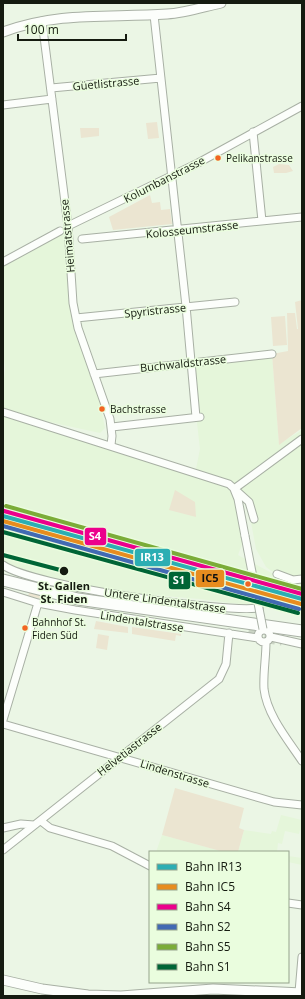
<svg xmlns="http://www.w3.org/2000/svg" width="305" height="999" font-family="'Open Sans',sans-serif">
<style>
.built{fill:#e5f6da;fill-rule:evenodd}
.green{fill:#ebe5d1}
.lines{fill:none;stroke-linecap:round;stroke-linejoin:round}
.highway-tunnel{stroke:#cbd5c5;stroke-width:11;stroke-dasharray:11 5.5;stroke-linecap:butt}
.minor-casing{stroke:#a8b0a4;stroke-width:9}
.major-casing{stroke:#a8b0a4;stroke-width:11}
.highway-casing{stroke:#a8b0a4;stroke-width:13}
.minor{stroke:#fcfefb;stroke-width:7}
.major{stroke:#fcfefb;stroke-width:9}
.highway{stroke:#fcfefb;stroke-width:11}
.minor-bridge-casing{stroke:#a8b0a4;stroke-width:9;stroke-linecap:butt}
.minor-bridge{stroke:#fcfefb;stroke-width:7}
.rail-1-casing{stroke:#eafdde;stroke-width:7}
.rail-2-casing{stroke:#eafdde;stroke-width:7}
.rail-3-casing{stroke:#eafdde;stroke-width:7}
.rail-4-casing{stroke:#eafdde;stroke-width:7}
.rail-5-casing{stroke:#eafdde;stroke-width:7}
.rail-6-casing{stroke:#eafdde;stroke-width:7}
.rail-1{stroke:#2caeb3;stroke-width:4}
.rail-2{stroke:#e78c1f;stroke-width:4}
.rail-3{stroke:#ec008c;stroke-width:4}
.rail-4{stroke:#426ab3;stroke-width:4}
.rail-5{stroke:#7bac38;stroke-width:4}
.rail-6{stroke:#006536;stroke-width:4}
.bus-dot{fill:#f26522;stroke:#eafdde;stroke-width:1.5}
.stop-dot{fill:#151b10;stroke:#eafdde;stroke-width:1.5}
.labels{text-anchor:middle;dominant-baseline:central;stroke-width:3;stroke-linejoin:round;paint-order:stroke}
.bus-label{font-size:10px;fill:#151b10;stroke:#eafdde;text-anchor:start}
.street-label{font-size:11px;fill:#151b10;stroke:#eafdde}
.stop-label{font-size:11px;font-weight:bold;fill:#151b10;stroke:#eafdde}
.line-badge{stroke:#eafdde;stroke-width:1.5}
.badge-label{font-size:11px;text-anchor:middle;font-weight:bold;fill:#fff}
.pale-badge-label{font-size:11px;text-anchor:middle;font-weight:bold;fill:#111}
</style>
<rect width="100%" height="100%" fill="#ebf6e5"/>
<path class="built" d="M 68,226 L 73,303 L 94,374 L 105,428 L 100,433 L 13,414 L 195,474 L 200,449 L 190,362 L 272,354 L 279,444 L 302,430 L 302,616 L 269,608 L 200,599 L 129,593 L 38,577 L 3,562 L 3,388 L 5,369 L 3,351 L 3,263 ZM 235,490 L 248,506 L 256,549 L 266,567 L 281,578 L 238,555 L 245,536 Z
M 281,815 L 302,820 L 302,831 L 300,830 L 299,834 L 285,831 L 282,844 L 278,843 L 277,852 L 238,852 L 244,830 L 271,834 L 272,831 L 276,832 Z
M 162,835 L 224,852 L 156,852 Z
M 288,856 L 302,858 L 302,865 L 288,862 Z"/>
<path class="green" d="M 157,122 L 159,138 L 148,139 L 146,123 Z
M 80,128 L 99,128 L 99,136 L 81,138 Z
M 279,164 L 289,165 L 293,171 L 286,173 L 274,173 L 273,167 Z
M 150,195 L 152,203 L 160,202 L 161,210 L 170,209 L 172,224 L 113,230 L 109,217 Z
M 302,300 L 302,428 L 279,445 L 272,354 L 288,351 L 287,313 L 295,313 L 297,329 L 292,329 L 298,329 L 295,302 Z
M 285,316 L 287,345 L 273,346 L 271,317 Z
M 175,490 L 195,502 L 196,517 L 169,510 Z
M 30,590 L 52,596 L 51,601 L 28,596 Z
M 96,621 L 128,627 L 128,633 L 94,629 Z
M 132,627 L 181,634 L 181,636 L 176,635 L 175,641 L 132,634 Z
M 98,634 L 109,636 L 107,650 L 96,648 Z
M 175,788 L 244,808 L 239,828 L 244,830 L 238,852 L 224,852 L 162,835 Z"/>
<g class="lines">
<path class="highway-tunnel" d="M 248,635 L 282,640"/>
<defs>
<path id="minor" d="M 154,15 L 186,306 L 196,417
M 42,21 L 68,226 L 73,303 L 78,328 L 110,419 L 112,436 L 111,445
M 51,88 L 161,78
M 3,105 L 52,99
M 253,132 L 262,221
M 68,226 L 198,163 L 302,106
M 82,239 L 302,217
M 3,262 L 60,231
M 76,318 L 235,302
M 94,374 L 272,354
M 3,412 L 229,484 L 249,502 L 254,519
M 112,427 L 200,417
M 234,489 L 302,439
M 234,489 L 238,499 L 245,536
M 3,565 C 32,586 221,613 259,608
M 277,574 L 293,580 L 302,579
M 3,592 L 38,603 L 75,610 L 258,638
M258 636a6 6 0 1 1 12 0a6 6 0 1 1-12 0Z
M 271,637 L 302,644
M 266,642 C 266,658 263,674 264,689 C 267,715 288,740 302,761
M 3,720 L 38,603
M 3,724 L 274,802 L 302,805
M 41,821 L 50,828 L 112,846 L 150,866
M 3,828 L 21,824 L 34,825
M 3,850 L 219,679 L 226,664 L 229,633
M 288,903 L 302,905
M 299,992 L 302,957"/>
<path id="major" d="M 3,32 C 60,11 109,18 167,14 C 185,13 203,7 221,3
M 3,980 L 42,989 L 88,995 L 121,996 L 213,989 L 302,993"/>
<path id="highway" d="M 3,580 L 78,599 L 302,631"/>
</defs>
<use href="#minor" class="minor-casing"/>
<use href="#major" class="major-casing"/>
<use href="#highway" class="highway-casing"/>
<use href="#minor" class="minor"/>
<use href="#major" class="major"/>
<use href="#highway" class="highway"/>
<defs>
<path id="minor-bridge" d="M 245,536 L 263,629"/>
</defs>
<use href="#minor-bridge" class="minor-bridge-casing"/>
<use href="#minor-bridge" class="minor-bridge"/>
<defs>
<path id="rail-1" d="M 3,516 L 302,599"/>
<path id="rail-2" d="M 3,521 L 301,604"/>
<path id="rail-3" d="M 4,511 L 302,594"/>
<path id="rail-4" d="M 3,526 L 299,609"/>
<path id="rail-5" d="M 6,506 L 302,589"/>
<path id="rail-6" d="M 3,532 L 298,613
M 3,555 L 64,571"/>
</defs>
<use href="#rail-1" class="rail-1-casing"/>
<use href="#rail-2" class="rail-2-casing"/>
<use href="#rail-3" class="rail-3-casing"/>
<use href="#rail-4" class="rail-4-casing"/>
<use href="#rail-5" class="rail-5-casing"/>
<use href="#rail-6" class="rail-6-casing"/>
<use href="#rail-1" class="rail-1"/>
<use href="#rail-2" class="rail-2"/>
<use href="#rail-3" class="rail-3"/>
<use href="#rail-4" class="rail-4"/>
<use href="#rail-5" class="rail-5"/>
<use href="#rail-6" class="rail-6"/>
</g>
<g class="bus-dot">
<circle cx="218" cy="158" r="3.5"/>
<circle cx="102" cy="409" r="3.5"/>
<circle cx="248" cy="584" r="3.5"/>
<circle cx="25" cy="628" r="3.5"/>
</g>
<circle class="stop-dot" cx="64" cy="571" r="5"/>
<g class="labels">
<g class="bus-label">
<text x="226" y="158">Pelikanstrasse</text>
<text x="110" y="409">Bachstrasse</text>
<text x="32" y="622">Bahnhof St.<tspan x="32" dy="13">Fiden Süd</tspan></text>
</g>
<g class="street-label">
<text transform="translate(106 83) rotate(-5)">Güetlistrasse</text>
<text transform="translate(164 179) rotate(-27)">Kolumbanstrasse</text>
<text transform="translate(192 229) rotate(-6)">Kolosseumstrasse</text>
<text transform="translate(67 236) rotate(-95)">Heimatstrasse</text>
<text transform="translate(155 310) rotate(-6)">Spyristrasse</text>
<text transform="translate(183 363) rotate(-6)">Buchwaldstrasse</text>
<text transform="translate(165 600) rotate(8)">Untere Lindentalstrasse</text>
<text transform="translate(142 621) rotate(9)">Lindentalstrasse</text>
<text transform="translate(129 749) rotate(-38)">Helvetiastrasse</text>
<text transform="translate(175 773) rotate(17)">Lindenstrasse</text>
</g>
<g class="stop-label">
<text x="64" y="585">St. Gallen<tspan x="64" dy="13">St. Fiden</tspan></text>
</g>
</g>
<g class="line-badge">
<rect x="84" y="527" width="23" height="19" rx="4" fill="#ec008c"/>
<rect x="134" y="548" width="37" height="19" rx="4" fill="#2caeb3"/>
<rect x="195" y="569" width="30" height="19" rx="4" fill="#e78c1f"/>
<rect x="168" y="571" width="23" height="19" rx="4" fill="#006536"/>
</g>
<g class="badge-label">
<text x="95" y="540">S4</text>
<text x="152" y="561">IR13</text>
<text x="179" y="584">S1</text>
</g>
<g class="pale-badge-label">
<text x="210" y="582">IC5</text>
</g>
<rect width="305" height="999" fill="none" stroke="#151b10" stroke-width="8"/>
<rect x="149" y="851" width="140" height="132" fill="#eafdde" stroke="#95a38c"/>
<rect x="157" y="864" width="20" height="6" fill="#2caeb3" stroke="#95a38c"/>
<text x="185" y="871" font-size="12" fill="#151b10">Bahn IR13</text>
<rect x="157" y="884" width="20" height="6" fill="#e78c1f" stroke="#95a38c"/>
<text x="185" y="891" font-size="12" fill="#151b10">Bahn IC5</text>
<rect x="157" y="904" width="20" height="6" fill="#ec008c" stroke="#95a38c"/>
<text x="185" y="911" font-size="12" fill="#151b10">Bahn S4</text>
<rect x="157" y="924" width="20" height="6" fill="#426ab3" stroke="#95a38c"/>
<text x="185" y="931" font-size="12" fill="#151b10">Bahn S2</text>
<rect x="157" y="944" width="20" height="6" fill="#7bac38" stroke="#95a38c"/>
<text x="185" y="951" font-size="12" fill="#151b10">Bahn S5</text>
<rect x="157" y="964" width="20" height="6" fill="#006536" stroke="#95a38c"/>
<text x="185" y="971" font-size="12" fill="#151b10">Bahn S1</text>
<path d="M18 34v6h108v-6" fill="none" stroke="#151b10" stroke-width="2"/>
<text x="24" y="34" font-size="12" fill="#151b10" stroke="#eafdde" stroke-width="3" paint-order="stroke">100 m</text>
</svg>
